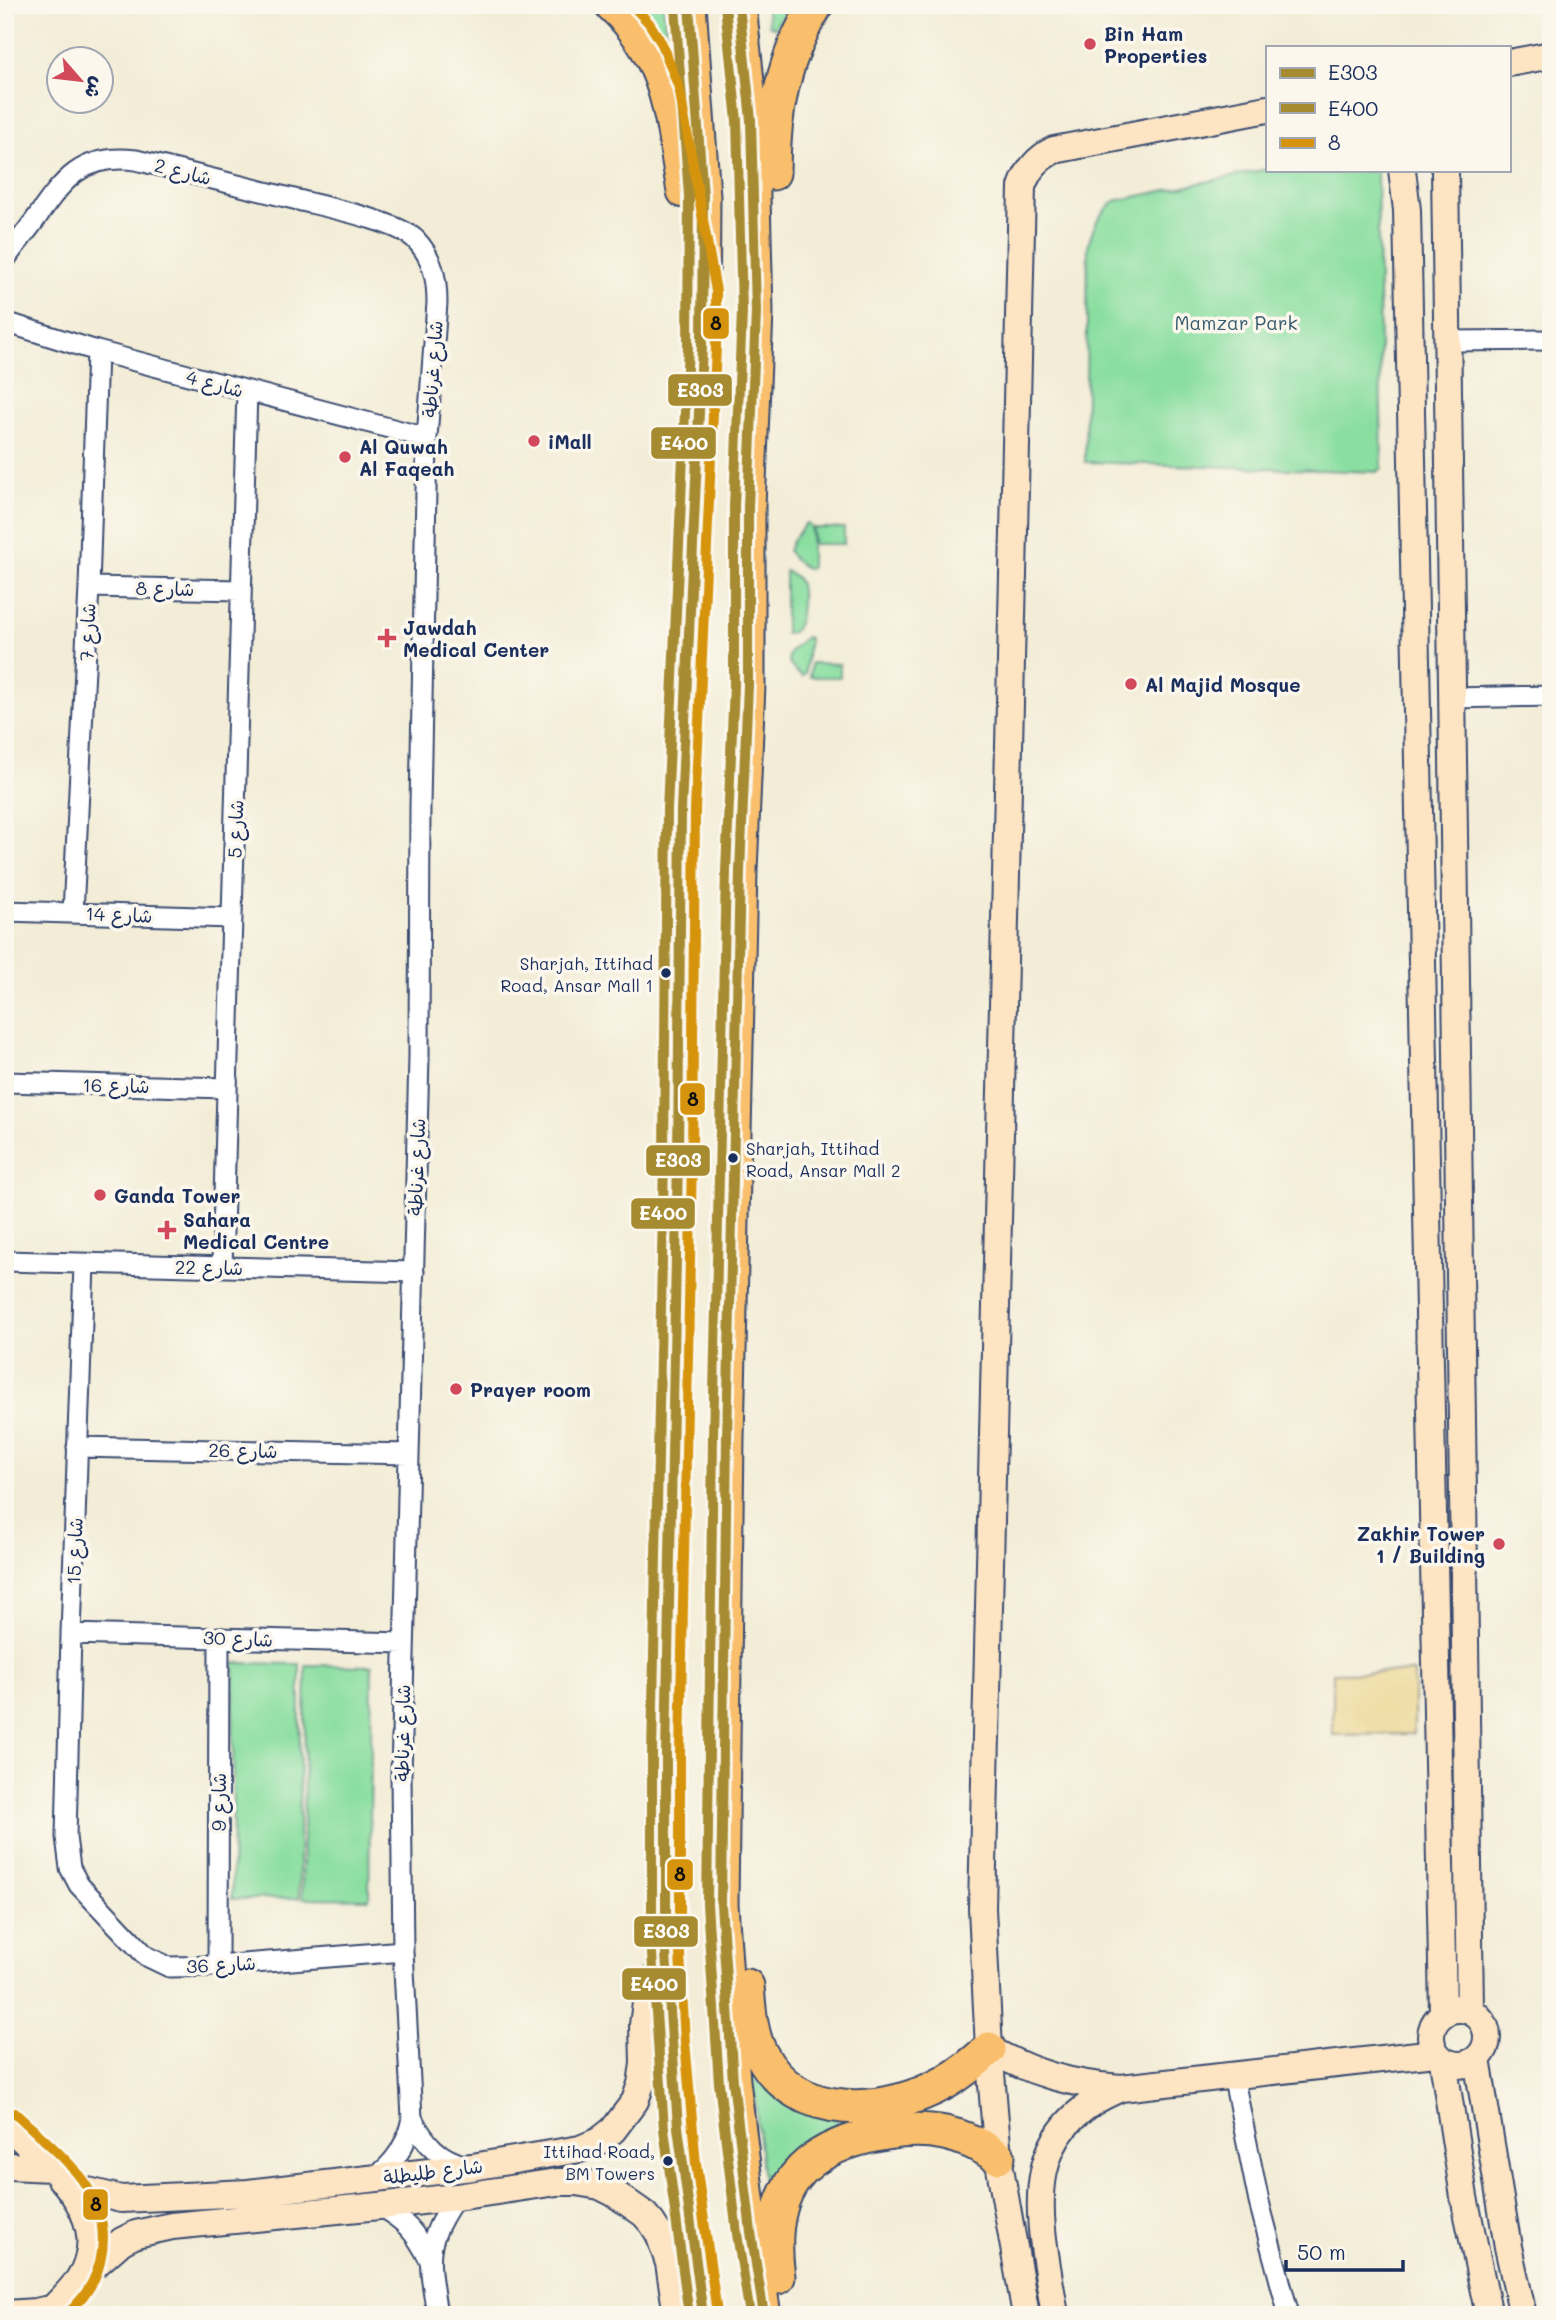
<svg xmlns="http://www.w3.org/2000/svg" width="1556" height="2320" font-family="Mali,'Playpen Sans Arabic',sans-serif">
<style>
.green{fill:#89dea0;stroke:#52867f;stroke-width:2}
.sand{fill:#eeda9e;stroke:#84847e;stroke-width:2}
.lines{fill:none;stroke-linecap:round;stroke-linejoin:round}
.street-casing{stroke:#3b4c70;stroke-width:23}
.secondary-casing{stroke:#3b4c70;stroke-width:30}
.highway-casing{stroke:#3b4c70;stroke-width:37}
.street{stroke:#fff;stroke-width:19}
.secondary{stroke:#fde5c4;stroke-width:26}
.highway{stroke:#f9bf6c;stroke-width:33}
.bus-1-casing{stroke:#fbf7ec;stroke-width:16}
.bus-2-casing{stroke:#fbf7ec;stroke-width:16}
.bus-3-casing{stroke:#fbf7ec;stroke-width:16}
.bus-1{stroke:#a78b30;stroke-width:10}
.bus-2{stroke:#a78b30;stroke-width:10}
.bus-3{stroke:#d6940e;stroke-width:10}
.poi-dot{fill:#d1495b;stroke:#fbf7ec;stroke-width:2.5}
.bus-dot{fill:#1b2f5e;stroke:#fbf7ec;stroke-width:2.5}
.labels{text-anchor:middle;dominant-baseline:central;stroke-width:7;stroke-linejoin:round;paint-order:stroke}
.bus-label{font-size:17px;fill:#1b2f5e;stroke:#fbf7ec;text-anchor:end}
.poi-label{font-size:19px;font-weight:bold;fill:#1b2f5e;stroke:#fbf7ec;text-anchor:start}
.street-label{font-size:19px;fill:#1b2f5e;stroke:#fbf7ec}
.park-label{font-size:19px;fill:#365b6e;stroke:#fbf7ec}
.line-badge{stroke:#fbf7ec;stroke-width:2.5}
.badge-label{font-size:19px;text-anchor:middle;font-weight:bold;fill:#fff}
.pale-badge-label{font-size:19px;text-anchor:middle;font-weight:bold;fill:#111}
</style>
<rect width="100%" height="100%" fill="#fbf7ec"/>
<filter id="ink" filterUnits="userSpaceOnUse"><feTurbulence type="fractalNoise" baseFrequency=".0143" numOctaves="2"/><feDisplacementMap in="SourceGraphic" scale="14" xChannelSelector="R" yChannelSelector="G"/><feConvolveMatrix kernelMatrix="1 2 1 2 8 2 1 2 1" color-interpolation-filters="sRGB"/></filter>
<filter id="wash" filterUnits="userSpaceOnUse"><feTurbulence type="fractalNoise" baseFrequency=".00686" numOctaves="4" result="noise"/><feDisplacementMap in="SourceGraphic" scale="28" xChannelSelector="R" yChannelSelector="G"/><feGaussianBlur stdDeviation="1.57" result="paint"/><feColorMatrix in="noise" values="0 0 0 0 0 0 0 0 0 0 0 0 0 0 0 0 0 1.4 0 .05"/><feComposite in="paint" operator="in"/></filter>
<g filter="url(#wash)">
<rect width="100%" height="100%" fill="#f3edd7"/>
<path class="green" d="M 635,5 L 663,5 L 668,52 L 653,26 Z
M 766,5 L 788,5 L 775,28 L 769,25 Z
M 1267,169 L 1377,171 L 1382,468 L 1377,472 L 1085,462 L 1088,247 C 1092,227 1099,214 1115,201 Z
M 806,523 L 811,527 L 811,567 L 808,569 L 794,560 L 788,551 L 792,541 Z
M 813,528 L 844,528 L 844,544 L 813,544 Z
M 785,571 C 791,574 797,576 799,582 C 803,590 801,623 795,629 C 792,633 789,633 785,634 Z
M 806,637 L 809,638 L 805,674 L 802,676 C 779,660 788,651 806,637 Z
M 811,663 L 840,664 L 840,677 L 810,677 Z
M 234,1663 L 300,1664 L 299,1898 L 232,1899 Z
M 306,1665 L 372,1666 L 369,1899 L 302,1898 Z
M 751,2059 L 837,2118 L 838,2132 L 767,2205 L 765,2202 Z"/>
<path class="sand" d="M 1414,1672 L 1414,1734 L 1333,1735 L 1333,1673 Z"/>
</g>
<g filter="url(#ink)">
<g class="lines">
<defs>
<path id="street" d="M 5,260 C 14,246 25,234 35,220 C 63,180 82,153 136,160 C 190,173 244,187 298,200 C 326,207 396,221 415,239 C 433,257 437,279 437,303 L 427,438 L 420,806 L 419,1056 L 401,1776 L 403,1951 L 412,2118 C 407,2144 396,2162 374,2178
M 5,322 L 97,351 L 427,438
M 1448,341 L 1551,340
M 89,587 L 241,590
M 1452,698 L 1551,696
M 5,911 L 232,918
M 73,913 L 89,587 L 97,351
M 5,1082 L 227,1088
M 5,1261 L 414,1272
M 84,1264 L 71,1634 L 66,1837 L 70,1868 L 79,1885 L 146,1956 L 169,1967 L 218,1966 L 403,1951
M 222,1267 L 247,391
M 77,1447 L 409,1454
M 71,1634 L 404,1643
M 218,1966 L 219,1637
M 1233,2075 L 1259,2202 L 1289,2315
M 412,2118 C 425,2143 439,2160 468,2166
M 379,2206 C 406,2221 415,2232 429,2259
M 437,2315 C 429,2259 422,2246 456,2197"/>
<path id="secondary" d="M 1509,63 L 1551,55
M 1402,170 L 1407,210 L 1443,2013
M 1445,170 L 1470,2010
M1431 2037a28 28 0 1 1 56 0a28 28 0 1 1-56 0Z
M 989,2049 C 1033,2074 1071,2084 1121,2088 L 1435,2053
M 1477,2059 L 1508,2247 L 1523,2315
M 1443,2061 L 1464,2197 L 1489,2315
M 5,2123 C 45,2162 119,2216 79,2279 C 70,2292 57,2304 46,2315
M 9,2166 L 51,2168
M 61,2179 L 84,2190 L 121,2199 L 248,2193 L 472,2167 L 580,2149 L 599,2141 L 613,2130 L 635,2101 L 641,2084 L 644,2064 L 643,2025 L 646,2003 L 665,1955
M 80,2278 L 122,2241 L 136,2234 L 172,2226 L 379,2206 L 456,2197 L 557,2182 L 576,2182 L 600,2186 L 614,2193 L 644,2214 L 652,2223 L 659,2234 L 669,2263 L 677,2315
M 6,2314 L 36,2312 L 53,2308
M 1026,2315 L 998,2157 L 989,2049 L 982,1908 L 1022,187 C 1028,169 1038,158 1054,150 L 1267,109
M 1055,2315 C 1041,2224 1012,2132 1121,2088"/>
<path id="highway" d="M 612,5 C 670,58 671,118 684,191
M 689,5 L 703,196 L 702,346 L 681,810 L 678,1158 L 666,1754 L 666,1954 L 678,2127 L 703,2315
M 739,5 L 751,120 L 756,312 L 748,507 L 748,685 L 740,871 L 727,1438 L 721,1904 L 733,2081 L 751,2232 L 764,2315
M 773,173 C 773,112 783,58 816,5
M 747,1986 C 749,2009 750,2033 761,2054 C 797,2123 887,2115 946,2082 C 962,2073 975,2062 989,2049
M 778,2277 C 766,2190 799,2147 886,2133 C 928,2126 963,2132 998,2157"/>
</defs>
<use href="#street" class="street-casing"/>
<use href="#secondary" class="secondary-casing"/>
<use href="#highway" class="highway-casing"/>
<use href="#street" class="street"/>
<use href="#secondary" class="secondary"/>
<use href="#highway" class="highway"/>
<defs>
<path id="bus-1" d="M 689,5 L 703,196 L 702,346 L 681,810 L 678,1158 L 666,1754 L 666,1954 L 678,2127 L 703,2315
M 739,5 L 751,120 L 756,312 L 748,507 L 748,685 L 740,871 L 727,1438 L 721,1904 L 733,2081 L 751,2232 L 764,2315"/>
<path id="bus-2" d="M 675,6 L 689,196 L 688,346 L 667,810 L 664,1158 L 652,1754 L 652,1954 L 664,2129 L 689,2315
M 725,6 L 737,121 L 742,312 L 734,506 L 734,685 L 726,871 L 713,1438 L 707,1904 L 719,2083 L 737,2234 L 750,2315"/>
<path id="bus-3" d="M 632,5 L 649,23 L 662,44 L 679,88 L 716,291 L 716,347 L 695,810 L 692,1158 L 680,1754 L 680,1954 L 685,2042 L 696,2164 L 717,2313
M 15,2113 C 58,2154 117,2193 100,2262 C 95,2283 82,2301 66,2315"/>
</defs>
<use href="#bus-1" class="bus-1-casing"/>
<use href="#bus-2" class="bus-2-casing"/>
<use href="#bus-3" class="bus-3-casing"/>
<use href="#bus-1" class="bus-1"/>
<use href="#bus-2" class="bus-2"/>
<use href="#bus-3" class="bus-3"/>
</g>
</g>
<g class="poi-dot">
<circle cx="1090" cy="44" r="7"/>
<circle cx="534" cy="441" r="7"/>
<circle cx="345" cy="457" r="7"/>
<path d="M383.5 627.5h7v7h7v7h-7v7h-7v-7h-7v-7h7z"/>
<circle cx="1131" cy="684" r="7"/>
<circle cx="100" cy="1195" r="7"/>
<path d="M163.5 1219.5h7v7h7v7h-7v7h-7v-7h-7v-7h7z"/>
<circle cx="456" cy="1389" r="7"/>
<circle cx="1499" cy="1544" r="7"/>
</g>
<g class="bus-dot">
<circle cx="666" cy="973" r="6"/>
<circle cx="733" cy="1158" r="6"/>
<circle cx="668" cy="2161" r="6"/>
</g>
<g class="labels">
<g class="bus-label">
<text x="653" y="963">Sharjah, Ittihad<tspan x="653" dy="22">Road, Ansar Mall 1</tspan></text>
<text x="746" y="1148" text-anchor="start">Sharjah, Ittihad<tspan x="746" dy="22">Road, Ansar Mall 2</tspan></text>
<text x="655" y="2151">Ittihad Road,<tspan x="655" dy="22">BM Towers</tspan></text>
</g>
<g class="poi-label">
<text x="1104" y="33">Bin Ham<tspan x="1104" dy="22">Properties</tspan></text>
<text x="548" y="441">iMall</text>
<text x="359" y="446">Al Quwah<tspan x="359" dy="22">Al Faqeah</tspan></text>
<text x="403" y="627">Jawdah<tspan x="403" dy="22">Medical Center</tspan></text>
<text x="1145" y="684">Al Majid Mosque</text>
<text x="114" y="1195">Ganda Tower</text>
<text x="183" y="1219">Sahara<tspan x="183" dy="22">Medical Centre</tspan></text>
<text x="470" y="1389">Prayer room</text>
<text x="1485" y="1533" text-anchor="end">Zakhir Tower<tspan x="1485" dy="22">1 / Building</tspan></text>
</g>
<g class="street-label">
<text transform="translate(183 171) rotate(14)">شارع 2</text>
<text transform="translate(432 369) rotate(-86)">شارع غرناطة</text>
<text transform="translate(215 383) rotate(15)">شارع 4</text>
<text transform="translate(165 588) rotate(1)">شارع 8</text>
<text transform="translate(87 632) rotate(-88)">شارع 7</text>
<text transform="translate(235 829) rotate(-88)">شارع 5</text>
<text transform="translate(119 914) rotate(2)">شارع 14</text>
<text transform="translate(116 1085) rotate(1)">شارع 16</text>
<text transform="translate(416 1167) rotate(-88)">شارع غرناطة</text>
<text transform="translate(209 1267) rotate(1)">شارع 22</text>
<text transform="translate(243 1450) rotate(1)">شارع 26</text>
<text transform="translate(74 1551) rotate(-88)">شارع 15</text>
<text transform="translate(238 1638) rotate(2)">شارع 30</text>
<text transform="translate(402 1733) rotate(-89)">شارع غرناطة</text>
<text transform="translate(218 1802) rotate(-90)">شارع 9</text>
<text transform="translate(221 1964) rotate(-3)">شارع 36</text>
<text transform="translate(433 2171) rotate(-7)">شارع طليطلة</text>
</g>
<g class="park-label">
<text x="1236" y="322">Mamzar Park</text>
</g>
</g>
<g class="line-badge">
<rect x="702" y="307" width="28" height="33" rx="7" fill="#d6940e"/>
<rect x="667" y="373" width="66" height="34" rx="7" fill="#a78b30"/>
<rect x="650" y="426" width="67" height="34" rx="7" fill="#a78b30"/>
<rect x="679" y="1082" width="27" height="34" rx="7" fill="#d6940e"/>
<rect x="645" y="1144" width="66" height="33" rx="7" fill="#a78b30"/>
<rect x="630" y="1197" width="66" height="33" rx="7" fill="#a78b30"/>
<rect x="666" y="1858" width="28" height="33" rx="7" fill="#d6940e"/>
<rect x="633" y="1915" width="66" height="33" rx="7" fill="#a78b30"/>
<rect x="621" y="1967" width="66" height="34" rx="7" fill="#a78b30"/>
<rect x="82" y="2188" width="27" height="33" rx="7" fill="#d6940e"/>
</g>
<g class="badge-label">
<text x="700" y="397">E303</text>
<text x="684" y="450">E400</text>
<text x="678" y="1167">E303</text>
<text x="663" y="1220">E400</text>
<text x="666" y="1938">E303</text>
<text x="654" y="1991">E400</text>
</g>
<g class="pale-badge-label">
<text x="716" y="330">8</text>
<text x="693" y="1106">8</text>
<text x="680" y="1881">8</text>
<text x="96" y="2211">8</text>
</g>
<rect width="1556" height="2320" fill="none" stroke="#fbf7ec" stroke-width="28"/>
<rect x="1266" y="46" width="245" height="126" fill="#fbf7ec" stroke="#a1a7b3" stroke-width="2"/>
<rect x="1280" y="68" width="35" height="10" fill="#a78b30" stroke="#a1a7b3" stroke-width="2"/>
<text x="1328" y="80" font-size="21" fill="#1b2f5e">E303</text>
<rect x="1280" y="103" width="35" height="10" fill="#a78b30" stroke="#a1a7b3" stroke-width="2"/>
<text x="1328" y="116" font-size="21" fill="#1b2f5e">E400</text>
<rect x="1280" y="138" width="35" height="10" fill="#d6940e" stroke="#a1a7b3" stroke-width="2"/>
<text x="1328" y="150" font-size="21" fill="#1b2f5e">8</text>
<g transform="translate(80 80) rotate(118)"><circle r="33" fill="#fbf7ec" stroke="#a1a7b3" stroke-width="2"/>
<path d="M0-5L12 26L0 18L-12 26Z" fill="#d1495b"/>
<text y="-10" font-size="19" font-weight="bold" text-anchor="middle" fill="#1b2f5e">ش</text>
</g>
<path d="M1286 2260v10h117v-10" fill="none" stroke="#1b2f5e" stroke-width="3.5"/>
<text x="1297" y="2260" font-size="21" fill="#1b2f5e" stroke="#fbf7ec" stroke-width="5" paint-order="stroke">50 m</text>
</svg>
